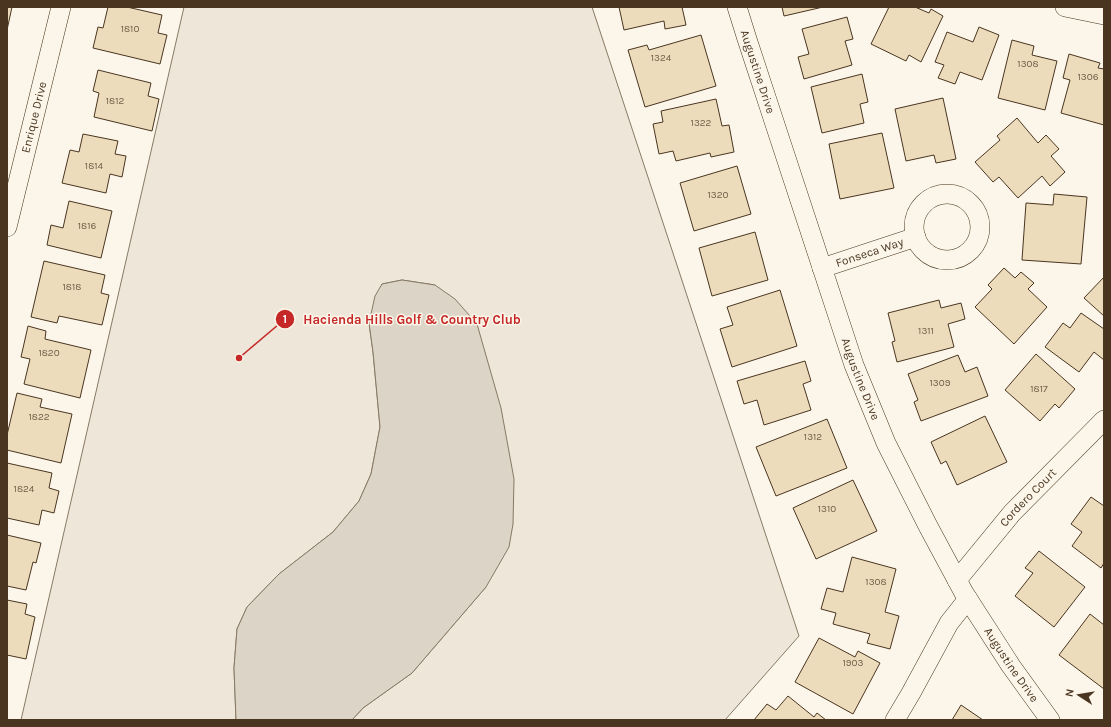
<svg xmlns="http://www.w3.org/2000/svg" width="1111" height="727" font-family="Karla,sans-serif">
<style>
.green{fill:#ede6d9;stroke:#887966}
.water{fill:#dcd4c6;stroke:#887966}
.building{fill:#ecdcbc;stroke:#4a3520}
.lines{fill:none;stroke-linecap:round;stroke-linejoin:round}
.minor-casing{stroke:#4a3520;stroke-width:20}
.minor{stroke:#fbf6e9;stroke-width:19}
.labels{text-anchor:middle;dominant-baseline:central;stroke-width:3;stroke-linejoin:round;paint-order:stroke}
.number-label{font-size:10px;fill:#725f47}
.street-label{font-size:12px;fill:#4a3520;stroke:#fbf6e9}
.leader{fill:none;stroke:#c62828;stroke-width:1.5}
.callout-dot{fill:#c62828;stroke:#fbf6e9;stroke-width:1.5}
.mark-label{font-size:12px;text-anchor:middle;font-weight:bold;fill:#fff}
.callout-label{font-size:13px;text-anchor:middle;font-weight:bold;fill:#c62828;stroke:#fbf6e9;stroke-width:3;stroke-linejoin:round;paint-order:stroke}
</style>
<rect width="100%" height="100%" fill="#fbf6e9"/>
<path class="green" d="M 184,7 L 592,7 L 799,636 L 725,720 L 352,720 L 363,708 L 412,673 L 486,587 L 435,285 L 402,280 L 382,284 L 369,323 L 373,352 L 380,427 L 371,474 L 359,501 L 333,532 L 279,574 L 247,607 L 237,629 L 234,668 L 236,720 L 21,720 Z"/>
<path class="water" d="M 402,280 L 435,285 L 455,299 L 477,324 L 501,408 L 514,479 L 513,524 L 509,547 L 486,587 L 412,673 L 363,708 L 352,720 L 236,720 L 234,668 L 237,629 L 247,607 L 279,574 L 333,532 L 359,501 L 371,474 L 380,427 L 373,352 L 369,323 L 375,296 L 382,284 Z"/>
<path class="building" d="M 7,7 L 12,7 L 7,30 Z
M 108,7 L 127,7 L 162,15 L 158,33 L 167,35 L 160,64 L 93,48 L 98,27 L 103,28 Z
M 619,7 L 682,7 L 686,25 L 665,29 L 664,21 L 624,30 Z
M 782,7 L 823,7 L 784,16 Z
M 889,7 L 915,7 L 929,13 L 931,9 L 943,16 L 921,62 L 909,55 L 906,61 L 871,44 Z
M 847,17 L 853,39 L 845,41 L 852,65 L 804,79 L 798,57 L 809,54 L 802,29 Z
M 979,27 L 999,35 L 982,80 L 960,72 L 955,84 L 938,78 L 944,65 L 935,62 L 947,32 L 973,42 Z
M 701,35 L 716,86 L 645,107 L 628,50 L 647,45 L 649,50 Z
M 1012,40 L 1034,46 L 1032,55 L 1057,61 L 1045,110 L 998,98 Z
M 1069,54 L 1100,63 L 1098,68 L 1104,69 L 1104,125 L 1061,113 L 1070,80 L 1063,78 Z
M 98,70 L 151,83 L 148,96 L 159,99 L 152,131 L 94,117 L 99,93 L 93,91 Z
M 862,74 L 868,102 L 860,104 L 864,123 L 822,133 L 811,87 Z
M 943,98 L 956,159 L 936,163 L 934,155 L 906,161 L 895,109 Z
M 716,99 L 722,126 L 729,125 L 734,152 L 711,157 L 710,153 L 676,161 L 673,151 L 659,154 L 653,124 L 663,122 L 661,111 Z
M 1017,118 L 1038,143 L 1046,135 L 1059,149 L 1051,156 L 1065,172 L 1050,186 L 1042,176 L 1018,198 L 999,177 L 993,182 L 975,162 L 1000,140 L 997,136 Z
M 882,133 L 894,188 L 840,199 L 829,144 Z
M 83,134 L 118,141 L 115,154 L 126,156 L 122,177 L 110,174 L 106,193 L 62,183 L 70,150 L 79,152 Z
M 737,166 L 751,214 L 694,231 L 680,183 Z
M 1054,194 L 1087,197 L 1081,264 L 1022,260 L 1026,203 L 1053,205 Z
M 69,201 L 112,211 L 101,258 L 47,245 L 51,225 L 63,228 Z
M 755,232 L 768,280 L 712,296 L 699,248 Z
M 44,261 L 105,275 L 101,293 L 109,295 L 102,325 L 59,316 L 57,323 L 31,317 Z
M 1004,268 L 1015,278 L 1021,272 L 1034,283 L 1028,289 L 1047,307 L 1014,344 L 975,307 L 992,289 L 988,285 Z
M 1104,277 L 1104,316 L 1084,298 Z
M 780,290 L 797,346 L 732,367 L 720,329 L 733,325 L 727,307 Z
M 939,300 L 941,308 L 961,303 L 965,319 L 948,324 L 954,347 L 897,362 L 892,342 L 895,341 L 888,313 Z
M 1081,313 L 1104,329 L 1104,360 L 1094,352 L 1079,372 L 1045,347 L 1063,323 L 1070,328 Z
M 28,326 L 46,331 L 45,339 L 91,350 L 80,398 L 24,384 L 30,359 L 21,357 Z
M 1036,354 L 1075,389 L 1059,408 L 1055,404 L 1040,421 L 1005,390 Z
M 958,355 L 965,372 L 977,367 L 988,396 L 921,421 L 914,402 L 918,400 L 908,374 Z
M 805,361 L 811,381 L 803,384 L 811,410 L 764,425 L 757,400 L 744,404 L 737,381 Z
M 17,393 L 42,399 L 40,407 L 72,414 L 61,463 L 7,450 L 7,435 Z
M 985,416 L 1007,462 L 957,485 L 946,461 L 941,464 L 931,442 Z
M 827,419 L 847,468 L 776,496 L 756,447 Z
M 7,463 L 52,473 L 49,488 L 59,491 L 54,513 L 42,510 L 39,525 L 7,518 Z
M 853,480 L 877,531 L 816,559 L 793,508 Z
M 1091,497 L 1104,506 L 1104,563 L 1101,568 L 1072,546 L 1082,532 L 1071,524 Z
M 7,535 L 41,543 L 36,563 L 33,562 L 26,590 L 7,586 Z
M 1039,551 L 1085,587 L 1054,627 L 1015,596 L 1033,573 L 1025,568 Z
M 852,557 L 896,569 L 885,612 L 899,616 L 890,649 L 867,643 L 870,634 L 833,624 L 836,613 L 821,609 L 827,588 L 843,592 Z
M 7,600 L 27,604 L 25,614 L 35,617 L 26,659 L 7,655 Z
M 1090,614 L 1104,625 L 1104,689 L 1059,655 Z
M 819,638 L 855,657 L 858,651 L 880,663 L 853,714 L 795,682 Z
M 788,696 L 814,717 L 817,713 L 826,720 L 754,720 L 767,704 L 776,710 Z
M 961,705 L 983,720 L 952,720 Z"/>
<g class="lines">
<defs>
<g id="minor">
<path id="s1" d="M 737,7 L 747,39 L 854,365 L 886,443 L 928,526 L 964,593 L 1011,666 L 1050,720"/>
<path d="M 1065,7 L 1104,15"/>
<circle cx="947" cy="227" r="33"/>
<path id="s2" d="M 7,227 L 61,7"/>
<path id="s3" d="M 822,268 L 916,237"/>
<path id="s4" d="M 957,580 L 1012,513 L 1104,420"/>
<path d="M 895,720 L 911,693 L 949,623 L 968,599"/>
</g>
</defs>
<use href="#minor" class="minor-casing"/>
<use href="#minor" class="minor"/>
</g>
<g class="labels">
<g class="number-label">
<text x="130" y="29">1810</text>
<text x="661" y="58">1324</text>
<text x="1028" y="64">1308</text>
<text x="1088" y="77">1306</text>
<text x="115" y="101">1812</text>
<text x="701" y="123">1322</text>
<text x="94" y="166">1814</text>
<text x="718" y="195">1320</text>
<text x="87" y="226">1816</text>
<text x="72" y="287">1818</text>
<text x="926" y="331">1311</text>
<text x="49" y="353">1820</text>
<text x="940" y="383">1309</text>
<text x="1039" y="389">1817</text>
<text x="39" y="417">1822</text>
<text x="813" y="437">1312</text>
<text x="24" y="489">1824</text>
<text x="827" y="509">1310</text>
<text x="876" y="582">1308</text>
<text x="853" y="663">1903</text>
</g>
<g class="street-label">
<text stroke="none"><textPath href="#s1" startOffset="68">Augustine Drive</textPath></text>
<text stroke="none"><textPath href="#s2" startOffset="113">Enrique Drive</textPath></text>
<text stroke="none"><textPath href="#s3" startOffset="50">Fonseca Way</textPath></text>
<text stroke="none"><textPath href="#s1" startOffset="392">Augustine Drive</textPath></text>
<text stroke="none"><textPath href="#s4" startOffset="109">Cordero Court</textPath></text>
<text stroke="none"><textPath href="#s1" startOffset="716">Augustine Drive</textPath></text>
</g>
</g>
<path class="leader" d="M239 358L285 319"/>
<g class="callout-dot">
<circle cx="239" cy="358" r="4"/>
<circle cx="285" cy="319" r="10"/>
</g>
<g class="mark-label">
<text x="285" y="323">1</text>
</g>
<g class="callout-label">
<text x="412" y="324">Hacienda Hills Golf &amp; Country Club</text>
</g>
<rect width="1111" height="727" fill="none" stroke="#4a3520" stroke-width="16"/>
<g transform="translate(1079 695) rotate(282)" stroke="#fbf6e9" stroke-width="3" paint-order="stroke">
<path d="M0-3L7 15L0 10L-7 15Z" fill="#4a3520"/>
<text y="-6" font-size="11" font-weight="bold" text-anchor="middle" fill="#4a3520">N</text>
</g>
</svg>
